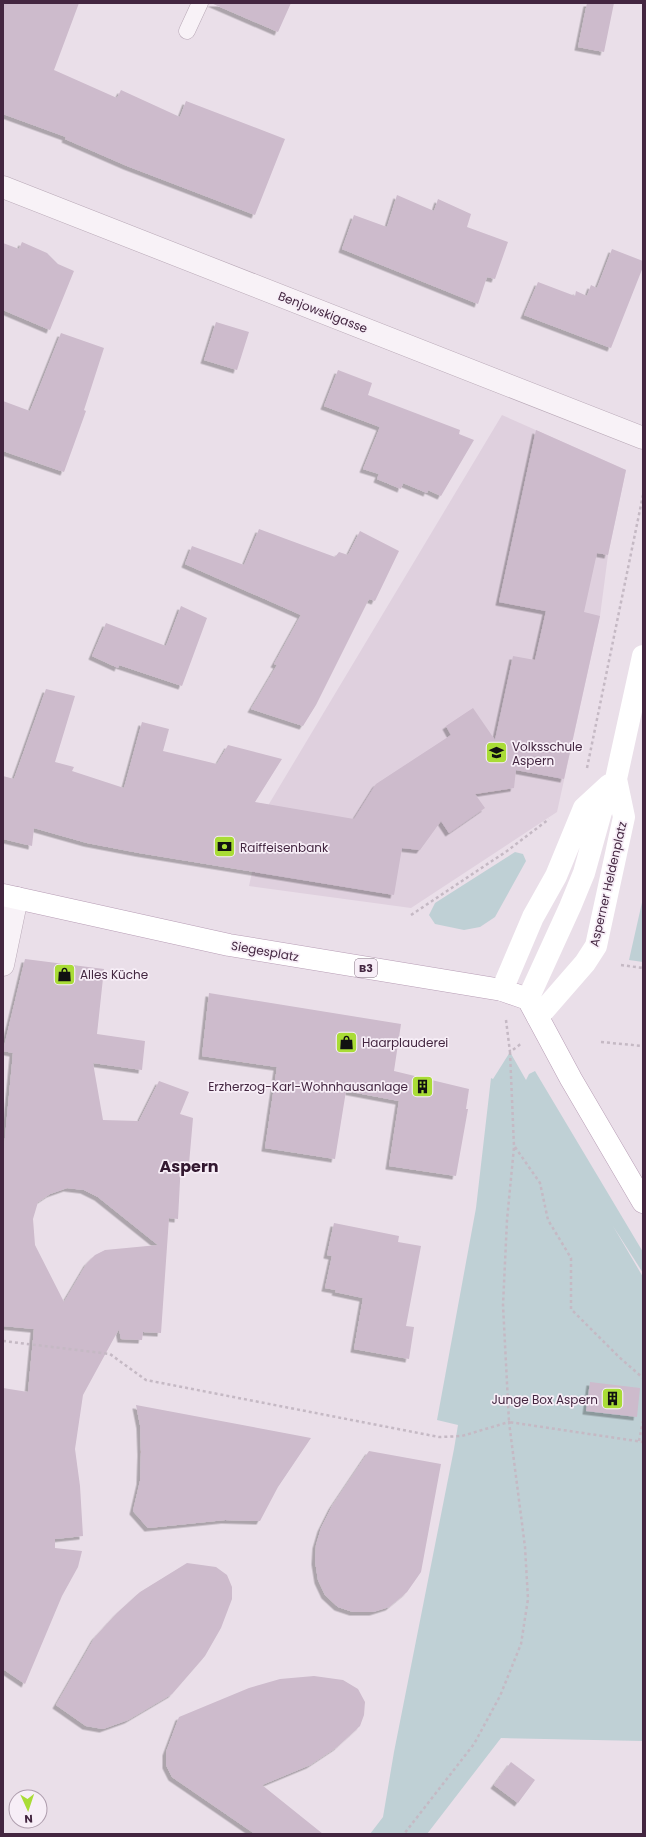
<svg xmlns="http://www.w3.org/2000/svg" width="646" height="1837" font-family="Poppins,sans-serif">
<style>
.built{fill:#dfd0de}
.green{fill:#bfd0d5}
.building{fill:#cdbbcc;fill-rule:evenodd;filter:url(#shadow)}
.lines{fill:none;stroke-linecap:round;stroke-linejoin:round}
.lane-casing{stroke:#b8a8b6;stroke-width:17}
.street-casing{stroke:#b8a8b6;stroke-width:23}
.primary-casing{stroke:#b79db5;stroke-width:23}
.path{stroke:#c5b9c4;stroke-width:2.5;stroke-dasharray:3 3;stroke-linecap:butt}
.lane{stroke:#f8f2f7;stroke-width:16}
.street{stroke:#f8f2f7;stroke-width:22}
.secondary{stroke:#fff;stroke-width:22}
.primary{stroke:#fff;stroke-width:22}
.labels{text-anchor:middle;dominant-baseline:central;stroke-width:3.5;stroke-linejoin:round;paint-order:stroke}
.shield{fill:#f7eef7;stroke:#796277;stroke-width:1}
.shield-label{font-size:11px;font-weight:bold;fill:#432640}
.street-label{font-size:12px;fill:#432640;stroke:#f7eef7}
.poi-label{font-size:12px;fill:#432640;stroke:#f7eef7;text-anchor:start}
.district-label{font-size:16px;font-weight:bold;fill:#331830;stroke:#f7eef7}
</style>
<defs>
<filter id="shadow"><feDropShadow dx="-3.5" dy="3.5" stdDeviation="0" flood-color="#0004"/></filter>
</defs>
<rect width="100%" height="100%" fill="#eadfe9"/>
<path class="built" d="M 502,415 L 626,470 L 608,555 L 600,616 L 557,812 L 411,908 L 249,886 L 266,809 Z"/>
<path class="green" d="M 515,852 L 523,854 L 526,861 L 495,917 L 480,927 L 464,930 L 435,924 L 429,915 L 435,903 Z
M 643,898 L 643,962 L 629,960 Z
M 510,1052 L 526,1080 L 529,1074 L 535,1071 L 643,1252 L 643,1273 L 613,1226 L 643,1277 L 643,1741 L 501,1738 L 427,1834 L 370,1834 L 383,1817 L 394,1752 L 454,1449 L 458,1425 L 437,1420 L 476,1208 L 491,1078 L 493,1079 Z"/>
<path class="building" d="M 3,3 L 79,3 L 54,70 L 117,98 L 121,90 L 180,117 L 186,101 L 285,139 L 255,215 L 127,166 L 65,139 L 66,137 L 3,114 Z
M 211,3 L 291,3 L 278,32 Z
M 587,3 L 614,3 L 604,52 L 578,47 Z
M 397,195 L 434,211 L 438,199 L 471,214 L 467,227 L 508,242 L 495,279 L 487,277 L 478,304 L 342,249 L 354,215 L 387,227 Z
M 22,242 L 47,253 L 58,264 L 74,271 L 50,330 L 3,310 L 3,243 L 19,249 Z
M 612,249 L 643,261 L 643,267 L 611,348 L 524,315 L 538,282 L 575,296 L 576,291 L 587,296 L 591,285 L 597,288 Z
M 216,322 L 249,332 L 237,370 L 204,360 Z
M 61,333 L 104,348 L 84,410 L 86,411 L 64,472 L 3,451 L 3,401 L 30,411 Z
M 338,370 L 372,383 L 368,395 L 460,430 L 459,434 L 474,440 L 441,496 L 428,490 L 427,493 L 403,483 L 401,489 L 377,479 L 379,474 L 363,469 L 380,427 L 324,406 Z
M 536,430 L 626,470 L 608,555 L 597,553 L 584,612 L 600,616 L 564,779 L 516,770 L 514,788 L 475,794 L 485,808 L 449,833 L 441,821 L 420,850 L 402,848 L 394,895 L 139,853 L 87,843 L 34,828 L 32,846 L 3,839 L 3,776 L 14,779 L 46,689 L 75,696 L 55,762 L 74,767 L 72,771 L 124,788 L 142,722 L 169,729 L 163,751 L 217,764 L 228,745 L 282,759 L 255,802 L 354,819 L 376,784 L 451,735 L 446,726 L 473,708 L 495,740 L 513,656 L 535,660 L 546,611 L 499,602 Z
M 259,529 L 335,557 L 339,552 L 348,555 L 360,531 L 399,551 L 375,601 L 369,599 L 316,705 L 303,726 L 251,709 L 277,665 L 274,664 L 301,615 L 185,564 L 192,546 L 244,565 Z
M 181,606 L 207,618 L 182,686 L 119,665 L 118,668 L 92,656 L 106,623 L 166,646 Z
M 25,959 L 104,969 L 97,1034 L 145,1041 L 142,1070 L 93,1063 L 103,1120 L 139,1121 L 159,1081 L 189,1092 L 180,1114 L 193,1118 L 189,1164 L 181,1162 L 178,1219 L 169,1218 L 161,1333 L 143,1332 L 142,1340 L 121,1339 L 119,1329 L 83,1395 L 75,1449 L 80,1486 L 83,1536 L 55,1539 L 55,1548 L 82,1551 L 78,1567 L 62,1596 L 25,1684 L 3,1669 L 3,1388 L 28,1392 L 34,1329 L 3,1326 L 3,1159 L 13,1053 L 3,1051 ZM 67,1188 L 84,1190 L 98,1197 L 158,1245 L 105,1250 L 95,1255 L 87,1263 L 64,1302 L 35,1245 L 33,1219 L 38,1202 L 50,1194 Z
M 209,993 L 401,1024 L 394,1071 L 469,1089 L 466,1109 L 468,1109 L 456,1176 L 389,1166 L 399,1101 L 346,1091 L 335,1159 L 265,1148 L 277,1067 L 202,1056 Z
M 334,1223 L 399,1236 L 398,1242 L 421,1246 L 406,1326 L 414,1327 L 409,1359 L 354,1349 L 363,1298 L 335,1292 L 336,1290 L 325,1288 L 332,1256 L 327,1255 Z
M 590,1382 L 640,1388 L 637,1417 L 586,1411 Z
M 136,1405 L 311,1438 L 278,1487 L 260,1521 L 225,1520 L 148,1528 L 133,1511 L 140,1481 L 141,1452 L 140,1425 Z
M 369,1451 L 441,1464 L 421,1572 L 407,1592 L 389,1607 L 373,1612 L 353,1612 L 338,1607 L 325,1595 L 318,1580 L 315,1561 L 316,1545 L 321,1528 L 332,1506 Z
M 187,1563 L 216,1567 L 227,1575 L 232,1587 L 232,1599 L 221,1628 L 205,1656 L 172,1694 L 128,1720 L 103,1729 L 86,1726 L 56,1705 L 95,1637 L 117,1613 L 140,1592 Z
M 314,1676 L 343,1680 L 358,1689 L 365,1702 L 364,1715 L 360,1726 L 337,1747 L 310,1765 L 262,1785 L 323,1834 L 255,1834 L 172,1777 L 166,1765 L 166,1752 L 179,1717 L 249,1688 L 280,1679 Z
M 511,1762 L 535,1780 L 518,1803 L 494,1785 Z"/>
<g class="lines">
<defs>
<path id="lane" d="M 187,31 L 200,3"/>
<path id="street" d="M 3,187 L 643,438
M 3,965 L 17,898"/>
<path id="primary" d="M 3,895 L 229,945 L 502,990 L 528,999 L 571,1079 L 643,1202"/>
</defs>
<use href="#lane" class="lane-casing"/>
<use href="#street" class="street-casing"/>
<use href="#primary" class="primary-casing"/>
<path class="path" d="M 587,768 L 643,495
M 411,915 L 507,851 L 549,819
M 621,965 L 643,968
M 506,1020 L 510,1052 L 522,1043
M 601,1042 L 643,1046
M 510,1052 L 514,1147 L 507,1220 L 503,1305 L 509,1422 L 643,1442
M 515,1147 L 540,1183 L 548,1220 L 571,1258 L 571,1309 L 619,1357 L 643,1378
M 3,1341 L 110,1354 L 146,1380 L 439,1437 L 462,1436 L 509,1422 L 525,1547 L 528,1599 L 521,1644 L 500,1696 L 474,1744 L 404,1834
M 639,1441 L 643,1421"/>
<use href="#lane" class="lane"/>
<use href="#street" class="street"/>
<path class="secondary" d="M 502,990 L 533,917 L 556,876 L 584,808 L 609,785
M 528,999 L 570,907 L 584,873 L 601,812 L 616,779 L 643,656
M 538,1017 L 585,963 L 596,946 L 624,817 L 616,779"/>
<use href="#primary" class="primary"/>
</g>
<defs>
<symbol id="school-square" viewBox="-11 -11 22 22"><rect x="-9" y="-9" width="18" height="18" rx="4" fill="#a9dc36" stroke="#f7eef7"/><path d="M0-5L7-2L0 1L-7-2ZM-4 1L0 2.5L4 1V4Q0 6-4 4Z" fill="#111"/></symbol>
<symbol id="bank-square" viewBox="-11 -11 22 22"><rect x="-9" y="-9" width="18" height="18" rx="4" fill="#a9dc36" stroke="#f7eef7"/><path d="M-6-4H6V4H-6ZM0-2.3a2.3 2.3 0 1 0 0 4.6a2.3 2.3 0 1 0 0-4.6Z" fill="#111"/></symbol>
<symbol id="shop-square" viewBox="-11 -11 22 22"><rect x="-9" y="-9" width="18" height="18" rx="4" fill="#a9dc36" stroke="#f7eef7"/><path d="M-5-2.5h2.3a2.7 3.5 0 0 1 5.4 0H5L5.5 6h-11ZM-1.5-2.5h3a1.5 2.3 0 0 0-3 0Z" fill="#111"/></symbol>
<symbol id="building-square" viewBox="-11 -11 22 22"><rect x="-9" y="-9" width="18" height="18" rx="4" fill="#a9dc36" stroke="#f7eef7"/><path d="M-4-6H4V6H1V3H-1V6H-4ZM-2.5-4.3h1.7v1.8h-1.7ZM.8-4.3h1.7v1.8H.8ZM-2.5-1h1.7V.8h-1.7ZM.8-1h1.7V.8H.8Z" fill="#111"/></symbol>
</defs>
<g fill-rule="evenodd">
<use href="#school-square" x="484" y="740" width="25" height="25"/>
<use href="#bank-square" x="212" y="834" width="25" height="25"/>
<use href="#shop-square" x="52" y="962" width="25" height="25"/>
<use href="#shop-square" x="334" y="1030" width="25" height="25"/>
<use href="#building-square" x="410" y="1074" width="25" height="25"/>
<use href="#building-square" x="600" y="1386" width="25" height="25"/>
</g>
<g class="labels">
<rect class="shield" x="355" y="959" width="22" height="18" rx="3"/>
<g class="shield-label">
<text x="366" y="968">B3</text>
</g>
<g class="street-label">
<text transform="translate(323 312) rotate(21)">Benjowskigasse</text>
<text transform="translate(608 884) rotate(-77)">Asperner Heldenplatz</text>
<text transform="translate(265 951) rotate(10)">Siegesplatz</text>
</g>
<g class="poi-label">
<text x="512" y="746">Volksschule<tspan x="512" dy="14">Aspern</tspan></text>
<text x="240" y="847">Raiffeisenbank</text>
<text x="80" y="974">Alles Küche</text>
<text x="362" y="1042">Haarplauderei</text>
<text x="408" y="1086" text-anchor="end">Erzherzog-Karl-Wohnhausanlage</text>
<text x="598" y="1399" text-anchor="end">Junge Box Aspern</text>
</g>
<g class="district-label">
<text x="189" y="1166">Aspern</text>
</g>
</g>
<rect width="646" height="1837" fill="none" stroke="#432640" stroke-width="8"/>
<g transform="translate(28 1809) rotate(177)"><circle r="19" fill="#f7eef7" stroke="#af9eae"/>
<path d="M0-3L7 15L0 10L-7 15Z" fill="#a9dc36"/>
<text y="-6" font-size="11" font-weight="bold" text-anchor="middle" fill="#432640">N</text>
</g>
</svg>
